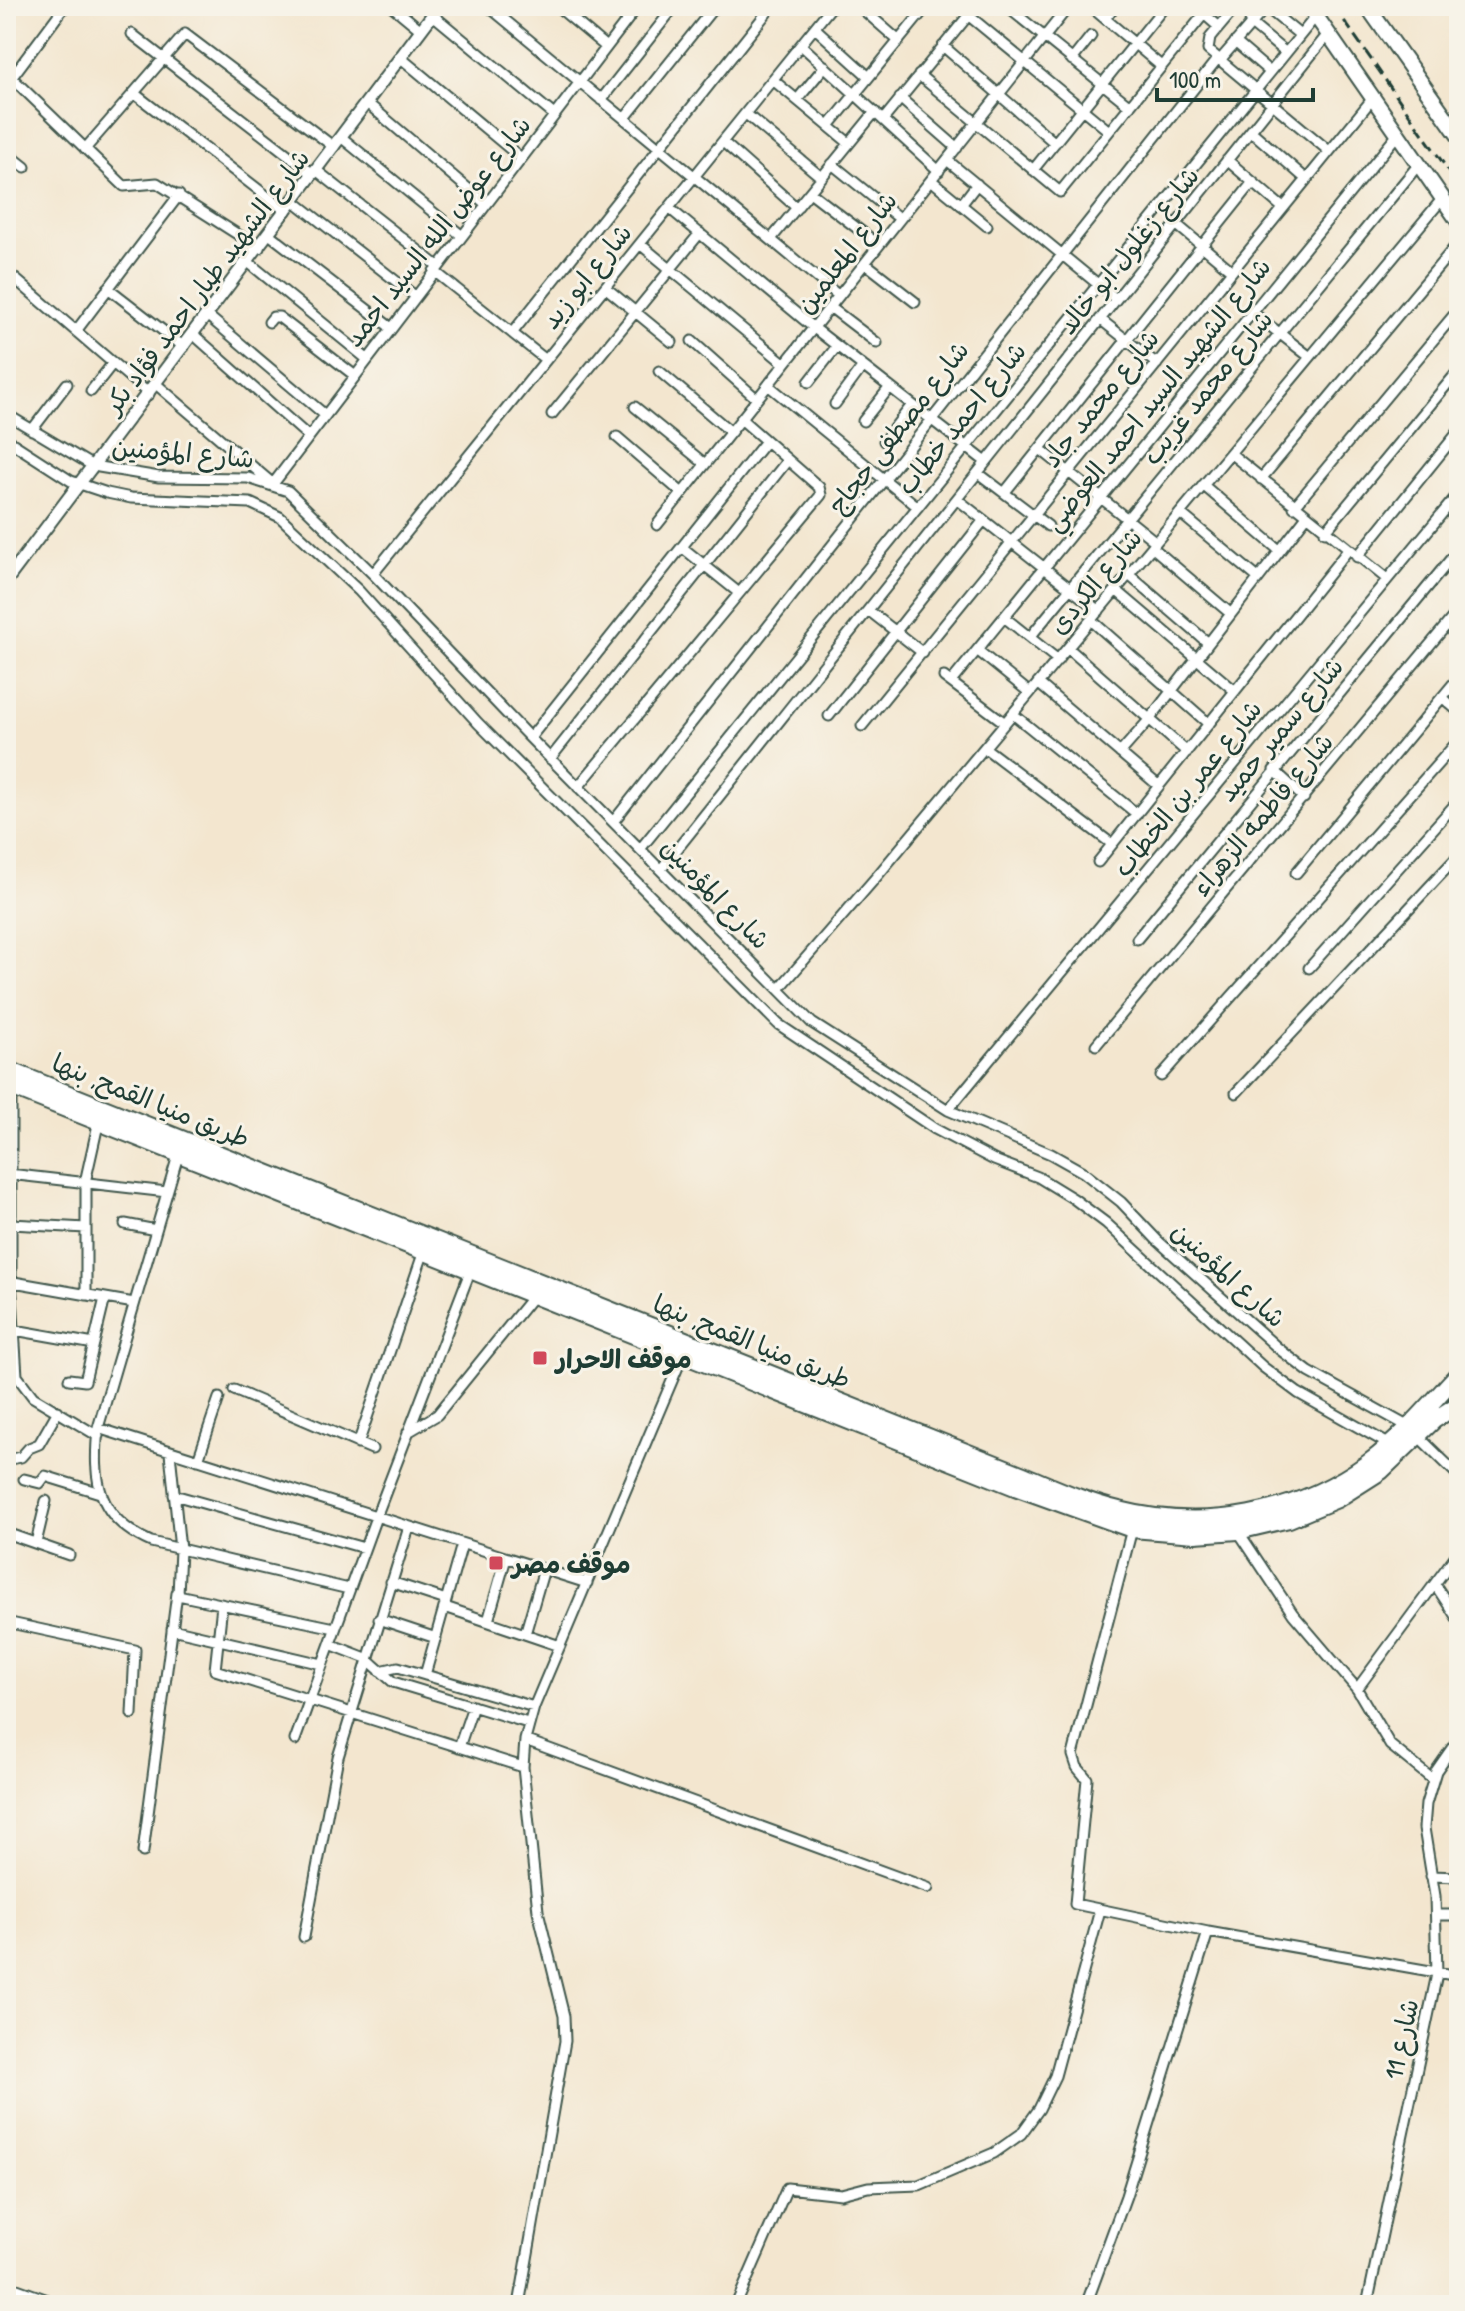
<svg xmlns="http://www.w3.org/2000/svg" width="1465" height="2311" font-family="'Patrick Hand','Playpen Sans Arabic',sans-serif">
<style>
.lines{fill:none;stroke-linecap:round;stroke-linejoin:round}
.minor-casing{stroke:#3f564b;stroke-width:13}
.tertiary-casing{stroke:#3f564b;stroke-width:15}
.primary-casing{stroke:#3f564b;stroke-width:18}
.trunk-casing{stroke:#3f564b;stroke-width:20}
.minor{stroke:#fff;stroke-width:9}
.tertiary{stroke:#fff;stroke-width:11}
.primary{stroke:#fff;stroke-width:14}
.trunk{stroke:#fff;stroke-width:16}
.rail{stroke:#1f3d34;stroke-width:3;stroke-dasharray:12 6;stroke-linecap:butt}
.poi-dot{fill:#d1495b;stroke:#f7f3e8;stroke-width:3}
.labels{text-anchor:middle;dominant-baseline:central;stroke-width:6;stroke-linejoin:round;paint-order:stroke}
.street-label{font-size:26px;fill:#1f3d34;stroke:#f7f3e8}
.poi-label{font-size:26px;font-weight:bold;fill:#1f3d34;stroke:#f7f3e8;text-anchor:start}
</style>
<rect width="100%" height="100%" fill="#f7f3e8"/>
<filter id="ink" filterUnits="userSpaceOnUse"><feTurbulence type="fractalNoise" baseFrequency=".0125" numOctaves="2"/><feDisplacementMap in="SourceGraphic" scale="16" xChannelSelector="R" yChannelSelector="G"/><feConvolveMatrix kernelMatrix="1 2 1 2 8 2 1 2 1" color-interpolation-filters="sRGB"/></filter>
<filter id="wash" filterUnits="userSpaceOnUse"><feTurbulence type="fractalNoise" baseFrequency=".006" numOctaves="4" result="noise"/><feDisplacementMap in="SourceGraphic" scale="32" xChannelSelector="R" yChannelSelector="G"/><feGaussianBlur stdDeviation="1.8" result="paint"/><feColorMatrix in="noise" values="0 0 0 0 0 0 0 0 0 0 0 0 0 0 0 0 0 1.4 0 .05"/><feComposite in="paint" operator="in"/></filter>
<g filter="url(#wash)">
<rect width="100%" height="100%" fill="#f3e6cf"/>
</g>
<g filter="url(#ink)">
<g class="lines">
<defs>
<path id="minor" d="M 392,6 L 421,30
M 488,6 L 839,296
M 557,6 L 606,47
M 859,6 L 899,41
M 1006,6 L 1130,106
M 1090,6 L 1161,66
M 1195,6 L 1219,27
M 1237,6 L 1210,38 L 1208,50 L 1329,151
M 433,15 L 554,115
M 968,15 L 1109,131
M 1105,18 L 1115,6
M 1250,23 L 1286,53
M 815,28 L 869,77
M 132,34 L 313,174
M 1235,42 L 1270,72
M 801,45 L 939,171
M 943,46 L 1055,143
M 401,58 L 521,158
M 1072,60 L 1091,36
M 1220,60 L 1266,7 L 1300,35
M 919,75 L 1060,192 L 1204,14
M 11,77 L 124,186 L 157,183 L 259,248
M 773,80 L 849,143
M 6,85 L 65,6
M 135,94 L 286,211
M 900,98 L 957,148
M 601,100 L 675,6
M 797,100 L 825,66
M 367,103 L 486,204
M 746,114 L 821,177
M 625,118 L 715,6
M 883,120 L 976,6
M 829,126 L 927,6
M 1251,131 L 1306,179
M 341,137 L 461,235
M 723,142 L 797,208
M 85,149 L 185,34 L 334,147
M 6,152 L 25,167
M 947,160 L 1116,299
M 1227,160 L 1283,208
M 832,164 L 900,219
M 316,170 L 438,266
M 1033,170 L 1165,6
M 931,180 L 987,226
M 810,192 L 879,245
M 294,201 L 415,296
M 961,205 L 977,184
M 669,208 L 814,328 L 986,462
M 1176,224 L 1232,271
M 269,234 L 390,327
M 772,238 L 875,112
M 640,244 L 785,364
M 248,262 L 367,359
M 865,263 L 915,302
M 6,271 L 149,394
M 434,271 L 546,360
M 605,287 L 672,342
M 108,288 L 184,347
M 830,307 L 877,343
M 1252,312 L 1310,357
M 208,316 L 325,415
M 1100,319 L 1157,364
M 269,322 L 273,317 L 279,317 L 354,375
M 76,331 L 179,195
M 513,332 L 772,6
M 194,335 L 309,437
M 692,341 L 757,399
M 659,371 L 731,432
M 809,382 L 837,346
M 156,384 L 273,484 L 638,6
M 768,385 L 918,507
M 91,391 L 113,363
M 835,404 L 863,366
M 635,407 L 705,464
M 6,414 L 93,466 L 159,477 L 248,478 L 288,491 L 373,574 L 530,738 L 812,1023 L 948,1110 L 1051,1154 L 1083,1172 L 1121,1202 L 1157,1240 L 1279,1349 L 1309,1372 L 1409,1427
M 552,414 L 700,233
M 863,421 L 890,387
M 32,430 L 67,384
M 617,437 L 682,493
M 6,439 L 71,481 L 107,493 L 131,498 L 250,503 L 280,517 L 359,591 L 478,723 L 778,1024 L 935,1129 L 994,1160 L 1038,1177 L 1074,1199 L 1106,1223 L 1263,1367 L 1298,1393 L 1390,1445
M 884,441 L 912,405
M 1040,449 L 1156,542
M 1230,453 L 1387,579
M 978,473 L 1048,526
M 1261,479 L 1459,242
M 1203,485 L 1279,550
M 1005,492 L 1253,182
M 957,499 L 1099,611
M 1294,507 L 1459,309
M 1180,513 L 1258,578
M 657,525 L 1069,6
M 1325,532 L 1459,370
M 1152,547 L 1230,613
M 683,548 L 739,593
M 1357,557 L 1459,431
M 373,574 L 832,6
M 1129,575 L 1207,642
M 1116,590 L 1235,691
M 868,610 L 923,653
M 1004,617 L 1058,660
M 1091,620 L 1209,724
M 1030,637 L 1419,164
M 1068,648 L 1187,752
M 977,650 L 1030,693
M 944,677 L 1005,723
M 951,682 L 1398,134
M 1038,683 L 1159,786
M 1442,697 L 1459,712
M 1013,714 L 1137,814
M 829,716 L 984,520
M 862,726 L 1373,98
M 530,738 L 766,441
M 985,748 L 1112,844
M 1120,753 L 1149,720 L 1306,517
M 550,759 L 787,461
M 1274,770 L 1304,798
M 578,787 L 821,495 L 819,487 L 741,419
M 613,822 L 1218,58
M 641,848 L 1316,16
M 1098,862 L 1348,550
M 662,868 L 1328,34
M 1296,873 L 1459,677
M 1137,939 L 1459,549
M 1309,968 L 1459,800
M 779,989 L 878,875 L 1443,198
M 1096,1045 L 1459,610
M 1161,1076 L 1459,740
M 11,1086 L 11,1281 L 17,1376 L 33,1397 L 98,1436
M 1236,1093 L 1459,855
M 948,1110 L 1459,493
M 179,1152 L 98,1428 C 93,1482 97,1518 151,1542 L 349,1589
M 9,1174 L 167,1192
M 11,1224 L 86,1228
M 125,1224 L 156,1230
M 8,1281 L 134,1303
M 86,1295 L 86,1178 L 99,1120
M 9,1329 L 94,1344
M 69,1379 L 85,1381 L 105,1298
M 6,1385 L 8,1376
M 234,1390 L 372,1449
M 98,1428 L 587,1583
M 408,1432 L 437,1415 L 534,1295
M 1419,1437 L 1459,1476
M 358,1444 L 424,1251
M 170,1453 L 180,1549 L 178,1595 L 335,1628
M 6,1460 L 21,1457 L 29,1448 L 39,1444 L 58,1411
M 198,1460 L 219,1398
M 24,1479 L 40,1483 L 45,1476 L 100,1493
M 174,1495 L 364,1548
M 1132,1529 L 1073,1755 L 1077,1767 L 1087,1779 L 1075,1904 L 1208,1932 L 1459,1976
M 1238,1531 L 1293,1614 L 1357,1689 L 1390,1745 L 1432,1779
M 6,1533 L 69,1555
M 36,1543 L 46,1501
M 391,1582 L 446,1600
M 1436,1586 L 1459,1621
M 222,1605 L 215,1670 L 523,1767
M 445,1607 L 560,1646
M 379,1619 L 436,1638
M 488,1621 L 506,1558
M 6,1622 L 135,1650 L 132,1714
M 172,1629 L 322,1664
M 525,1634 L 544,1569
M 330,1644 L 366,1658 L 393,1682 L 528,1723
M 380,1671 L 398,1667 L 534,1707
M 425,1675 L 462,1544
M 1357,1689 L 1459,1551
M 295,1740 L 376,1517 L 471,1269
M 525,1740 L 928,1888
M 459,1747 L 473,1706
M 143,1852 L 177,1593
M 1431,1876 L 1459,1877
M 1436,1915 L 1459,1915
M 304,1937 L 338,1757 L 409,1527
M 6,2285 L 62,2305
M 519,2305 L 565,2041 L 564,2016 L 538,1911 L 523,1767 L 525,1740 L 534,1707 L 683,1355
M 736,2305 L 787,2188 L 841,2194 L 868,2187 L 919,2185 L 994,2153 L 1021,2134 L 1039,2109 L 1055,2076 L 1100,1910
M 1086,2305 L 1126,2196 L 1208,1932
M 1367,2305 L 1437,1974 L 1435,1896 L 1424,1828 L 1426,1804 L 1436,1771 L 1459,1738"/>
<path id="tertiary" d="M 6,581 L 439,6"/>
<path id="primary" d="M 1309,6 L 1459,222
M 1367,6 L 1459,136"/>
<path id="trunk" d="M 6,1069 L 1021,1474 C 1053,1487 1085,1502 1119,1510 C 1205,1532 1296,1515 1368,1463 C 1402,1438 1430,1404 1459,1373
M 6,1085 L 1015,1487 L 1132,1529 L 1195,1534 L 1238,1531 L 1289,1519 L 1337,1499 L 1381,1471 L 1434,1420 L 1459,1404"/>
</defs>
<use href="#minor" class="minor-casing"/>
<use href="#tertiary" class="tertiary-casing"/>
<use href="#primary" class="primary-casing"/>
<use href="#trunk" class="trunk-casing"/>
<use href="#minor" class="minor"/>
<use href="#tertiary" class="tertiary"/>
<use href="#primary" class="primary"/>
<use href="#trunk" class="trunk"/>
<path class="rail" d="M 1334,6 L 1459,186"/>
</g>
</g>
<g class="poi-dot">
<rect x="532" y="1350" width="16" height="16" rx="4"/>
<rect x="488" y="1555" width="16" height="16" rx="4"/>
</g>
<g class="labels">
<g class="street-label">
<text transform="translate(437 231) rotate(-52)">شارع عوض الله السيد احمد</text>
<text transform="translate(1128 250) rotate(-51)">شارع زغلول ابو خالد</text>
<text transform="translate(846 252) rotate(-52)">شارع المعلمين</text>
<text transform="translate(586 276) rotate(-51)">شارع ابو زيد</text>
<text transform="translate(206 281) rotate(-53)">شارع الشهيد طيار احمد فؤاد بكر</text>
<text transform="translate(1207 387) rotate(-51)">شارع محمد غريب</text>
<text transform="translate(1157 394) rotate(-51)">شارع الشهيد السيد احمد العوضي</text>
<text transform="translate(1100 398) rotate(-51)">شارع محمد جاد</text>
<text transform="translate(961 418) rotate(-51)">شارع احمد خطاب</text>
<text transform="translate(898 427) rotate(-52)">شارع مصطفى حجاج</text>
<text transform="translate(183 452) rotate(5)">شارع المؤمنين</text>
<text transform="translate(1095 581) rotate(-50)">شارع الكردى</text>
<text transform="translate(1280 729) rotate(-50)">شارع سمير حميد</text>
<text transform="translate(1187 788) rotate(-51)">شارع عمر بن الخطاب</text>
<text transform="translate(1262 814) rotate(-50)">شارع فاطمه الزهراء</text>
<text transform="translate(716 893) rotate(46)">شارع المؤمنين</text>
<text transform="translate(151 1100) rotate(22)">طريق منيا القمح, بنها</text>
<text transform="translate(1229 1274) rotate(42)">شارع المؤمنين</text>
<text transform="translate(752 1341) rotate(22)">طريق منيا القمح, بنها</text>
<text transform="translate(1401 2039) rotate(-78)">شارع 11</text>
</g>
<g class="poi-label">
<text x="556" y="1358">موقف الاحرار</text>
<text x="512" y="1563">موقف مصر</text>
</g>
</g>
<rect width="1465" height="2311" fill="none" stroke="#f7f3e8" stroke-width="32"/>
<path d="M1157 88v12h156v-12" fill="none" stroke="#1f3d34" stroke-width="4"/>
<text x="1169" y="88" font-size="24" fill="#1f3d34" stroke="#f7f3e8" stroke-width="6" paint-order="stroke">100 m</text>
</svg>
